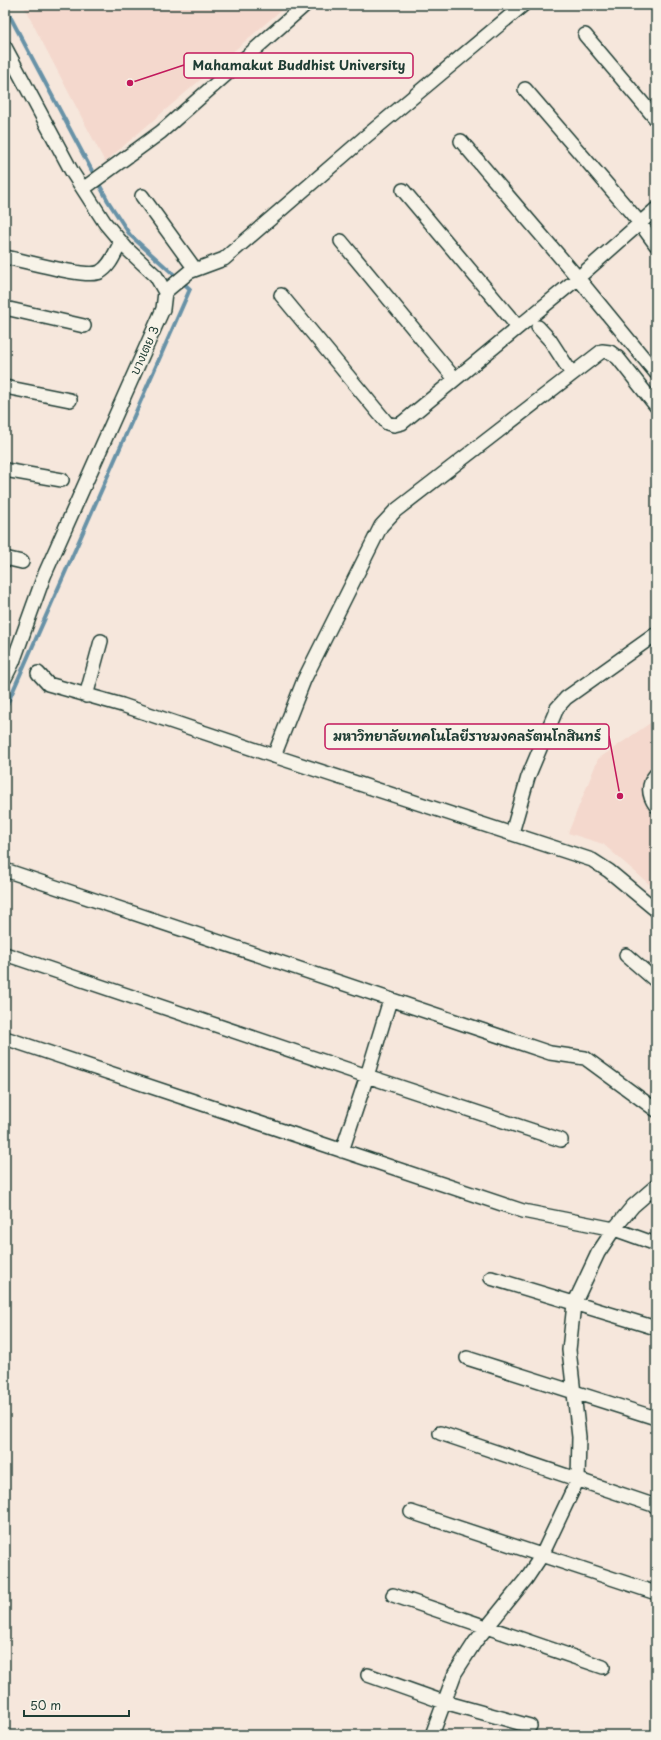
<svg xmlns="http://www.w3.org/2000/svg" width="661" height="1740" font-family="'Playpen Sans','Playpen Sans Thai',sans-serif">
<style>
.built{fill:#f4d8cd}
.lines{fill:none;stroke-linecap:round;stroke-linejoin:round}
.stream{stroke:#6792a7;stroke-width:4}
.minor-casing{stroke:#1f3d34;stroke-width:16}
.minor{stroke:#f7f3e8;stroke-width:13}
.labels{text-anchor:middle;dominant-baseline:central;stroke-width:4;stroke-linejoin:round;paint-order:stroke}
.street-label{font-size:12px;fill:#1f3d34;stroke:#f7f3e8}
.leader{fill:none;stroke:#c2185b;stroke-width:1.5}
.callout-dot{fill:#c2185b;stroke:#f7f3e8;stroke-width:1.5}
.callout{fill:#f7f3e8;stroke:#c2185b;stroke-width:1.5}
.callout-label{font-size:13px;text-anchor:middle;font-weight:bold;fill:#1f3d34}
</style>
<rect width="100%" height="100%" fill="#f6e7dc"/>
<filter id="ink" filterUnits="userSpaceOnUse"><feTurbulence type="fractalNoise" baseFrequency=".025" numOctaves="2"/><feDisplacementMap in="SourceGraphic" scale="8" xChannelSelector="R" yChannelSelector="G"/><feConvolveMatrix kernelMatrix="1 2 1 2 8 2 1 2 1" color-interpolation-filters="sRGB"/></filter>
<g filter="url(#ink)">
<path class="built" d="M 23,5 L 287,5 L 105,162 Z
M 656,719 L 656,890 L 603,844 L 568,833 L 598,759 Z"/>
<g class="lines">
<path class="stream" d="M 5,7 L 108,201 L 130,235 L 190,289 L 5,709"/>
<defs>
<path id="minor" d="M 585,35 L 656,119
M 5,47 L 72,172 L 105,223 L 126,248 L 156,276 L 165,292 L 163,309 L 44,576 L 13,662 L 5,678
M 525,89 L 640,223 L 656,245
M 461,141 L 578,278 L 656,373
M 83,189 L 161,132 L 305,5
M 403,190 L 518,327
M 142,196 L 195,269
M 341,241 L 455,379
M 5,257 C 23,260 86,279 100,272 C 111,266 115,252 121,242
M 165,292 L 189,272 L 224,259 L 364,138 L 523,5
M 281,295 L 387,423 L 394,425 L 402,423 L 578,278 L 656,209
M 5,308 L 84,326
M 538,327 L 550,340 L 572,374
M 5,387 L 70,400
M 5,470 L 62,480
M 5,558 L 22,562
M 38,673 L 48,684 L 122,705 L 274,756 L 592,860 L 609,871 L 656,910
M 86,696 L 101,641
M 274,756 L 304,680 L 381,526 L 395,511 L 602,351 L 610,352 L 618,358 L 656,406
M 656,774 C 647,785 648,795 656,806
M 512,833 L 528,777 L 557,708 L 566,698 L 656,634
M 5,870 L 550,1053 L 585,1058 L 656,1110
M 5,954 L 367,1076 L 561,1140
M 626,955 L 656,981
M 5,1038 L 523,1211 L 614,1229 L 656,1244
M 342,1151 L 367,1076 L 390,1000
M 491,1278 L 656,1328
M 467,1358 L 656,1418
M 440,1433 L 656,1506
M 411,1512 L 656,1593
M 393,1595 L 603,1667
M 368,1675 L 444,1702 L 530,1726
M 432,1735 L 455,1673 L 475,1642 L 526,1579 L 542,1555 L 578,1479 L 579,1437 L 569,1350 L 574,1304 L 598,1253 L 614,1229 L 633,1206 L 656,1186"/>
</defs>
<use href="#minor" class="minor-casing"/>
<use href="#minor" class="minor"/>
</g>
</g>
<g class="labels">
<g class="street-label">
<text transform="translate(144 350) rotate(-66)">บางเตย 3</text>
</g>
</g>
<path class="leader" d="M130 83L184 65M620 796L609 736"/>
<g class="callout-dot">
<circle cx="130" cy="83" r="4"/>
<circle cx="620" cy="796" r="4"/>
</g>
<g class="callout">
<rect x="184" y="53" width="229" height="25" rx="4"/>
<rect x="325" y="724" width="284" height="25" rx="4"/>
</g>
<g class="callout-label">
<text x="299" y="70">Mahamakut Buddhist University</text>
<text x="467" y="741">มหาวิทยาลัยเทคโนโลยีราชมงคลรัตนโกสินทร์</text>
</g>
<rect width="661" height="1740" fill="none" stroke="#f7f3e8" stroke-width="20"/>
<rect x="10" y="10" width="641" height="1720" fill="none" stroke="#1f3d34" stroke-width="1.5" filter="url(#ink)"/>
<path d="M24 1710v6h105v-6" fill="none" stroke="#1f3d34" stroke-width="2"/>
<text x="30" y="1710" font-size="12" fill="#1f3d34" stroke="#f7f3e8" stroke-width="3" paint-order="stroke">50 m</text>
</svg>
